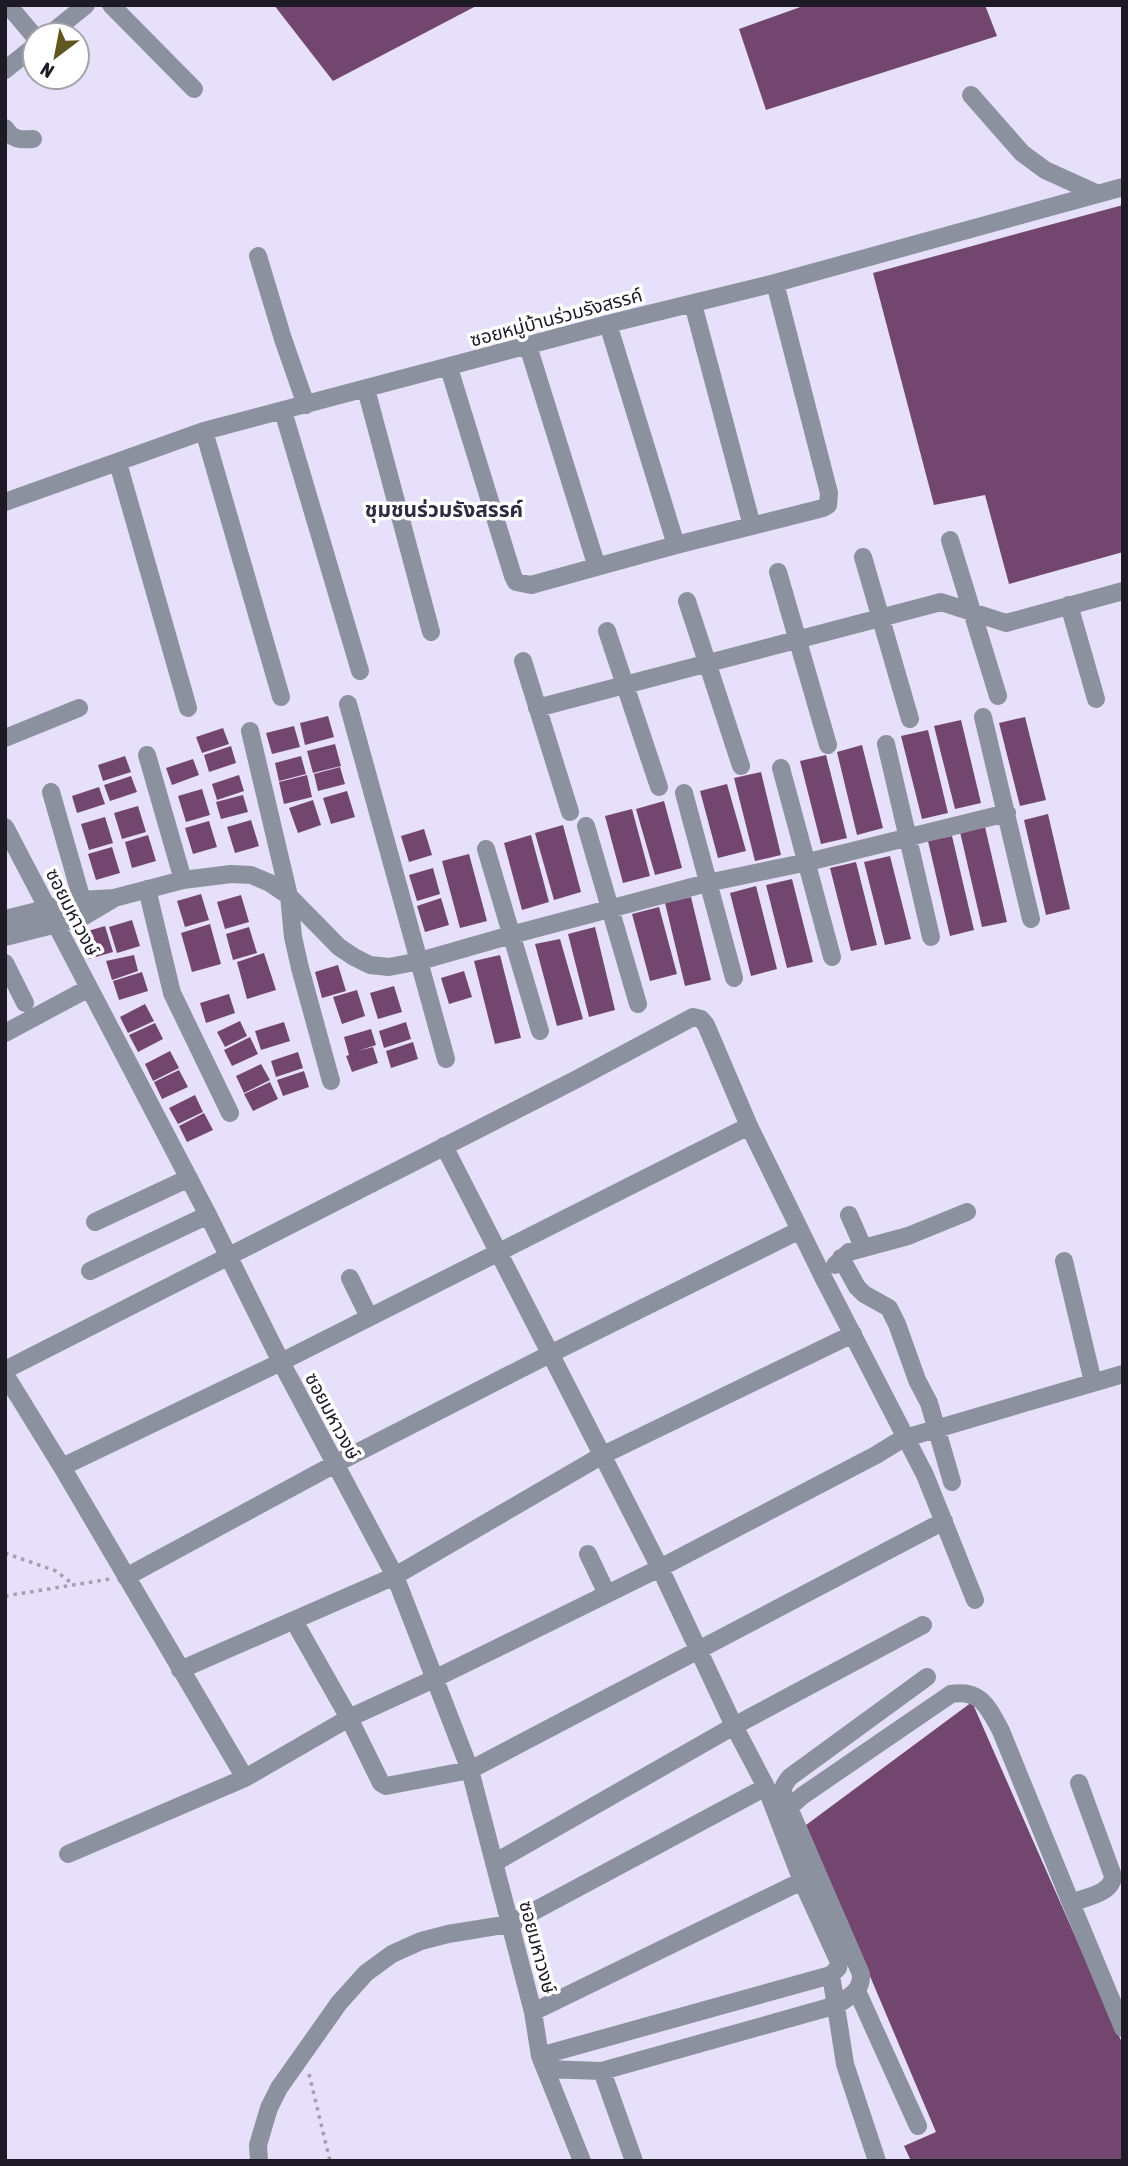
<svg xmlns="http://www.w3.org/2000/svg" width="1128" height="2166" font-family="'Asap Condensed','Noto Sans Thai',sans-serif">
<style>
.building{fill:#734670}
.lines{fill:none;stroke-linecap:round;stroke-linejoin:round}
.path{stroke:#a29db2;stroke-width:3.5;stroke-dasharray:3.5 5;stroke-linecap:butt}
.minor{stroke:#8b919e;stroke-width:18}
.labels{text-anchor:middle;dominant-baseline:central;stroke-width:7;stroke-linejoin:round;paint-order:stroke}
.street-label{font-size:19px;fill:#1d1a25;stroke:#fff}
.neighbourhood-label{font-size:21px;font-weight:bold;fill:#302a42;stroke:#fff}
</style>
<rect width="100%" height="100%" fill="#e6e0fa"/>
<path class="building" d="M 274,5 L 478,5 L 333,81 Z
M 806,5 L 985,5 L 997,36 L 766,110 L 739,29 Z
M 1123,205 L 1123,552 L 1009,584 L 985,495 L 934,505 L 873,273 Z
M 328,716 L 334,737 L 305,745 L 300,723 Z
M 1025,717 L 1046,800 L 1020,806 L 999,723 Z
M 961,720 L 981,803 L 955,809 L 934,726 Z
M 294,726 L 300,747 L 272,754 L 266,733 Z
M 223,728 L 229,744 L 202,753 L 196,737 Z
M 928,730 L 948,813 L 922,819 L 901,736 Z
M 335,744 L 341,766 L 313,773 L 307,751 Z
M 862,745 L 883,828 L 857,835 L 837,752 Z
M 231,746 L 236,763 L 209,772 L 204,755 Z
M 826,755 L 847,838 L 821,844 L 800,761 Z
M 125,756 L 131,772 L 103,781 L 98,765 Z
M 301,756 L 306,774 L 279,781 L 275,763 Z
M 193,759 L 199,775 L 172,785 L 166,768 Z
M 340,767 L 345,784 L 318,791 L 314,774 Z
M 761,772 L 781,855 L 755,861 L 734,778 Z
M 239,775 L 244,791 L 217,800 L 212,784 Z
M 307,775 L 312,797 L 284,804 L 279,782 Z
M 131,776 L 137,792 L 110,801 L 104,785 Z
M 727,784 L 746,851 L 718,858 L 700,791 Z
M 99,787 L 105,804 L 77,813 L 72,796 Z
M 202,789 L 210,815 L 186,822 L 178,796 Z
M 347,791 L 355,817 L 331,824 L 323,798 Z
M 243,795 L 248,812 L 221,819 L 216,802 Z
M 313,800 L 321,825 L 298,833 L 289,808 Z
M 664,801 L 682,868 L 655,875 L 636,809 Z
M 138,806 L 146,832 L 122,839 L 114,813 Z
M 632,809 L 650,876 L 623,883 L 605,816 Z
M 1048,814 L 1070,909 L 1046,915 L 1024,820 Z
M 105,817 L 113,843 L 89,850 L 81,824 Z
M 251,820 L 259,846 L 235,853 L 227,827 Z
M 209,821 L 217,847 L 193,854 L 185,828 Z
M 563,825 L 581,892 L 554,900 L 535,833 Z
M 985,827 L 1007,922 L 982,927 L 960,832 Z
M 424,829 L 432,855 L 409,862 L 401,836 Z
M 148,835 L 156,861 L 132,868 L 125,842 Z
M 531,835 L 549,902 L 522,910 L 504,843 Z
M 952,836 L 974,930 L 950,936 L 928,841 Z
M 112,847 L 120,873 L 96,880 L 88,854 Z
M 469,854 L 487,921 L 460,928 L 442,861 Z
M 890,856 L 911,939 L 885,945 L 864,862 Z
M 856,862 L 877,945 L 851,951 L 830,868 Z
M 433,868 L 440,894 L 417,901 L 409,875 Z
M 792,879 L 813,962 L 787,968 L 766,885 Z
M 756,886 L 777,969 L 751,976 L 730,893 Z
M 201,894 L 209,920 L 185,927 L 177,901 Z
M 241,895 L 249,922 L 225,929 L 217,902 Z
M 691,897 L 711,980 L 685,986 L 665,903 Z
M 441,898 L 449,925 L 425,932 L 417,906 Z
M 659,907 L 677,974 L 650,981 L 632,914 Z
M 132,920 L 140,946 L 117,953 L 109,927 Z
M 210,924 L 221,964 L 192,972 L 181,933 Z
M 105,926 L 113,952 L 89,959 L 81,933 Z
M 249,927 L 257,953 L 233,960 L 226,934 Z
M 595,927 L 615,1010 L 589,1017 L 568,934 Z
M 560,939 L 583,1019 L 557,1026 L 535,944 Z
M 264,953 L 276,990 L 247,999 L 237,962 Z
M 134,955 L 138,971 L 112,980 L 106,961 Z
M 500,955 L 521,1038 L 495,1044 L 474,961 Z
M 338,965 L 346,991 L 322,998 L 315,972 Z
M 464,971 L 472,997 L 449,1004 L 441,978 Z
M 142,972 L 148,991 L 119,1000 L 113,981 Z
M 394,986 L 402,1012 L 378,1019 L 370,993 Z
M 357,990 L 365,1016 L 342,1024 L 333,997 Z
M 229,994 L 235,1013 L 206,1023 L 200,1003 Z
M 145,1004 L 154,1021 L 128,1033 L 120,1017 Z
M 240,1021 L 247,1036 L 225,1047 L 217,1032 Z
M 284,1022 L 290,1041 L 261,1050 L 255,1031 Z
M 406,1022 L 411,1039 L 384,1048 L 379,1031 Z
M 155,1023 L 163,1039 L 138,1052 L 129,1035 Z
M 371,1029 L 376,1045 L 358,1051 L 373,1047 L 378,1063 L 352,1072 L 346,1056 L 349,1055 L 344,1037 Z
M 250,1037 L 258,1054 L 232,1066 L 224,1050 Z
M 413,1042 L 418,1059 L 391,1068 L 386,1051 Z
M 170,1051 L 179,1068 L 153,1081 L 145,1064 Z
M 298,1052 L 303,1068 L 276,1077 L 271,1061 Z
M 261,1064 L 270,1080 L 244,1093 L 236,1076 Z
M 179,1070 L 188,1087 L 162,1099 L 154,1082 Z
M 304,1071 L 309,1087 L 283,1096 L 277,1080 Z
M 270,1082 L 278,1099 L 253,1111 L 244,1094 Z
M 195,1095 L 203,1112 L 178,1124 L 169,1108 Z
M 204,1113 L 213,1130 L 187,1142 L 179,1126 Z
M 972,1702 L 1123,2045 L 1123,2161 L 911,2161 L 904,2146 L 936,2132 L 806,1825 Z"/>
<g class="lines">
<path class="path" d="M 5,1553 L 56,1571 L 74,1585
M 5,1596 L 110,1579
M 309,2074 L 330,2161"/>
<path class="minor" d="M 8,5 L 35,37
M 111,5 L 194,89
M 49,35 L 86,5
M 5,70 L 35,46
M 971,95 L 1022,153 L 1045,170 L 1098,194
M 5,128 C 13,140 20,140 33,139
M 258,256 L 283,339 L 306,405
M 693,304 L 752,526
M 608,324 L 676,545
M 528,346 L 597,567
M 449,368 L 513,576 L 516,582 L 531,585 L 676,545 L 823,508 L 828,505 L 829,493 L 775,283
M 366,389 L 431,632
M 283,411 L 360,671
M 204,431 L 281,697
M 118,463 L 188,708
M 5,502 L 204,431 L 608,324 L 775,283 L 1123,187
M 950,540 L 998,696
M 863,557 L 910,719
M 778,572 L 828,745
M 687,601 L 741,766
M 1069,605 L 1096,699
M 607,631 L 659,787
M 523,661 L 570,812
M 348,704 L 446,1059
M 537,708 L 941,602 L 1006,623 L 1123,591
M 983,717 L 1031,919
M 250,731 L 289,896 L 293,937 L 300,968 L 331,1081
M 5,738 L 79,708
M 886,744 L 931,937
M 147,755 L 183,880
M 781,768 L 832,957
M 51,792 L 82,900
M 684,793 L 734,978
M 586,826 L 638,1004
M 5,827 L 208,1215 L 281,1362 L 395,1576 L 470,1770 L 533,2012 L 540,2056 L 582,2161
M 486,849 L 540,1031
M 147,889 L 172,993 L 230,1113
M 5,919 L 82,900 L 114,898 L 183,880 L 231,874 L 251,875 L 270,883 L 289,896 L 339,947 L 354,957 L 370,965 L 389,967 L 420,961 L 511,935 L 707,883 L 808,862 L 1007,813
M 5,937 L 81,918 L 113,899
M 5,963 L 25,1003
M 5,1033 L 89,988
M 444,1146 L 660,1568 L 734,1726 L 766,1787 L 802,1881 L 839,1962 L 838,1968 L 831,1975 L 540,2056
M 849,1215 L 863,1247
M 95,1222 L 189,1178
M 841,1258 L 857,1287 L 864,1294 L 889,1308 L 897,1324 L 917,1380 L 929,1403 L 952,1482
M 1064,1261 L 1093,1382
M 835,1265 L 849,1252 L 908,1236 L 967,1212
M 90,1271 L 208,1215
M 350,1278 L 369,1317
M 62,1467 L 281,1362 L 749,1126
M 588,1554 L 607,1594
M 126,1577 L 335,1464 L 550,1354 L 800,1230
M 294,1621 L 349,1718 L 381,1783 L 386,1786 L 470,1770 L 944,1521
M 180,1670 L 395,1576 L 601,1456 L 853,1334
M 245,1778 L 62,1467 L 6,1376 L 6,1372 L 9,1368 L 577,1079 L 693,1017 L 701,1019 L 706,1025 L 749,1126 L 823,1277 L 925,1475 L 975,1600
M 789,1808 C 783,1793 779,1790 790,1777 L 927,1677
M 68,1854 L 245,1778 L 349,1718 L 434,1679 L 660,1568 L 876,1455 L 902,1439 L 1123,1374
M 494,1863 L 734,1726 L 923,1625
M 1071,1903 L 1123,2028
M 831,1975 L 845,2064 L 877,2161
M 857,1991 L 918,2126
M 533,2012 L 802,1881
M 545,2069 L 602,2071 L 634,2161
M 602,2071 L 837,2005 C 850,1996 862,1991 861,1974 L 789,1808 L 802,1796 L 951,1694 C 981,1689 988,1707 1001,1731 L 1071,1903 C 1085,1897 1112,1894 1113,1876 L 1079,1783
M 259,2161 L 258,2145 L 269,2108 L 279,2088 L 339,2003 L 366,1973 L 392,1954 L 421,1941 L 448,1934 L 510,1924 L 766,1787"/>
</g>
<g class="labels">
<g class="street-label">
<text transform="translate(556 317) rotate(-15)">ซอยหมู่บ้านร่วมรังสรรค์</text>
<text transform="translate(73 912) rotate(63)">ซอยมหาวงษ์</text>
<text transform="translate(333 1416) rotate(62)">ซอยมหาวงษ์</text>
<text transform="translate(538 1947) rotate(75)">ซอยมหาวงษ์</text>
</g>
<g class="neighbourhood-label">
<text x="444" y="509">ชุมชนร่วมรังสรรค์</text>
</g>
</g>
<rect width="1128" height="2166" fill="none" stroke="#1d1a25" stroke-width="14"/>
<g transform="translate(56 56) rotate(212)"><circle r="33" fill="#ffffff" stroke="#a5a3a8" stroke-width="2"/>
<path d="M0-5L12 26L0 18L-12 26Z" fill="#605622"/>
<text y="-10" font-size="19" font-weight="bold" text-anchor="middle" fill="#1d1a25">N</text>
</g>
</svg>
